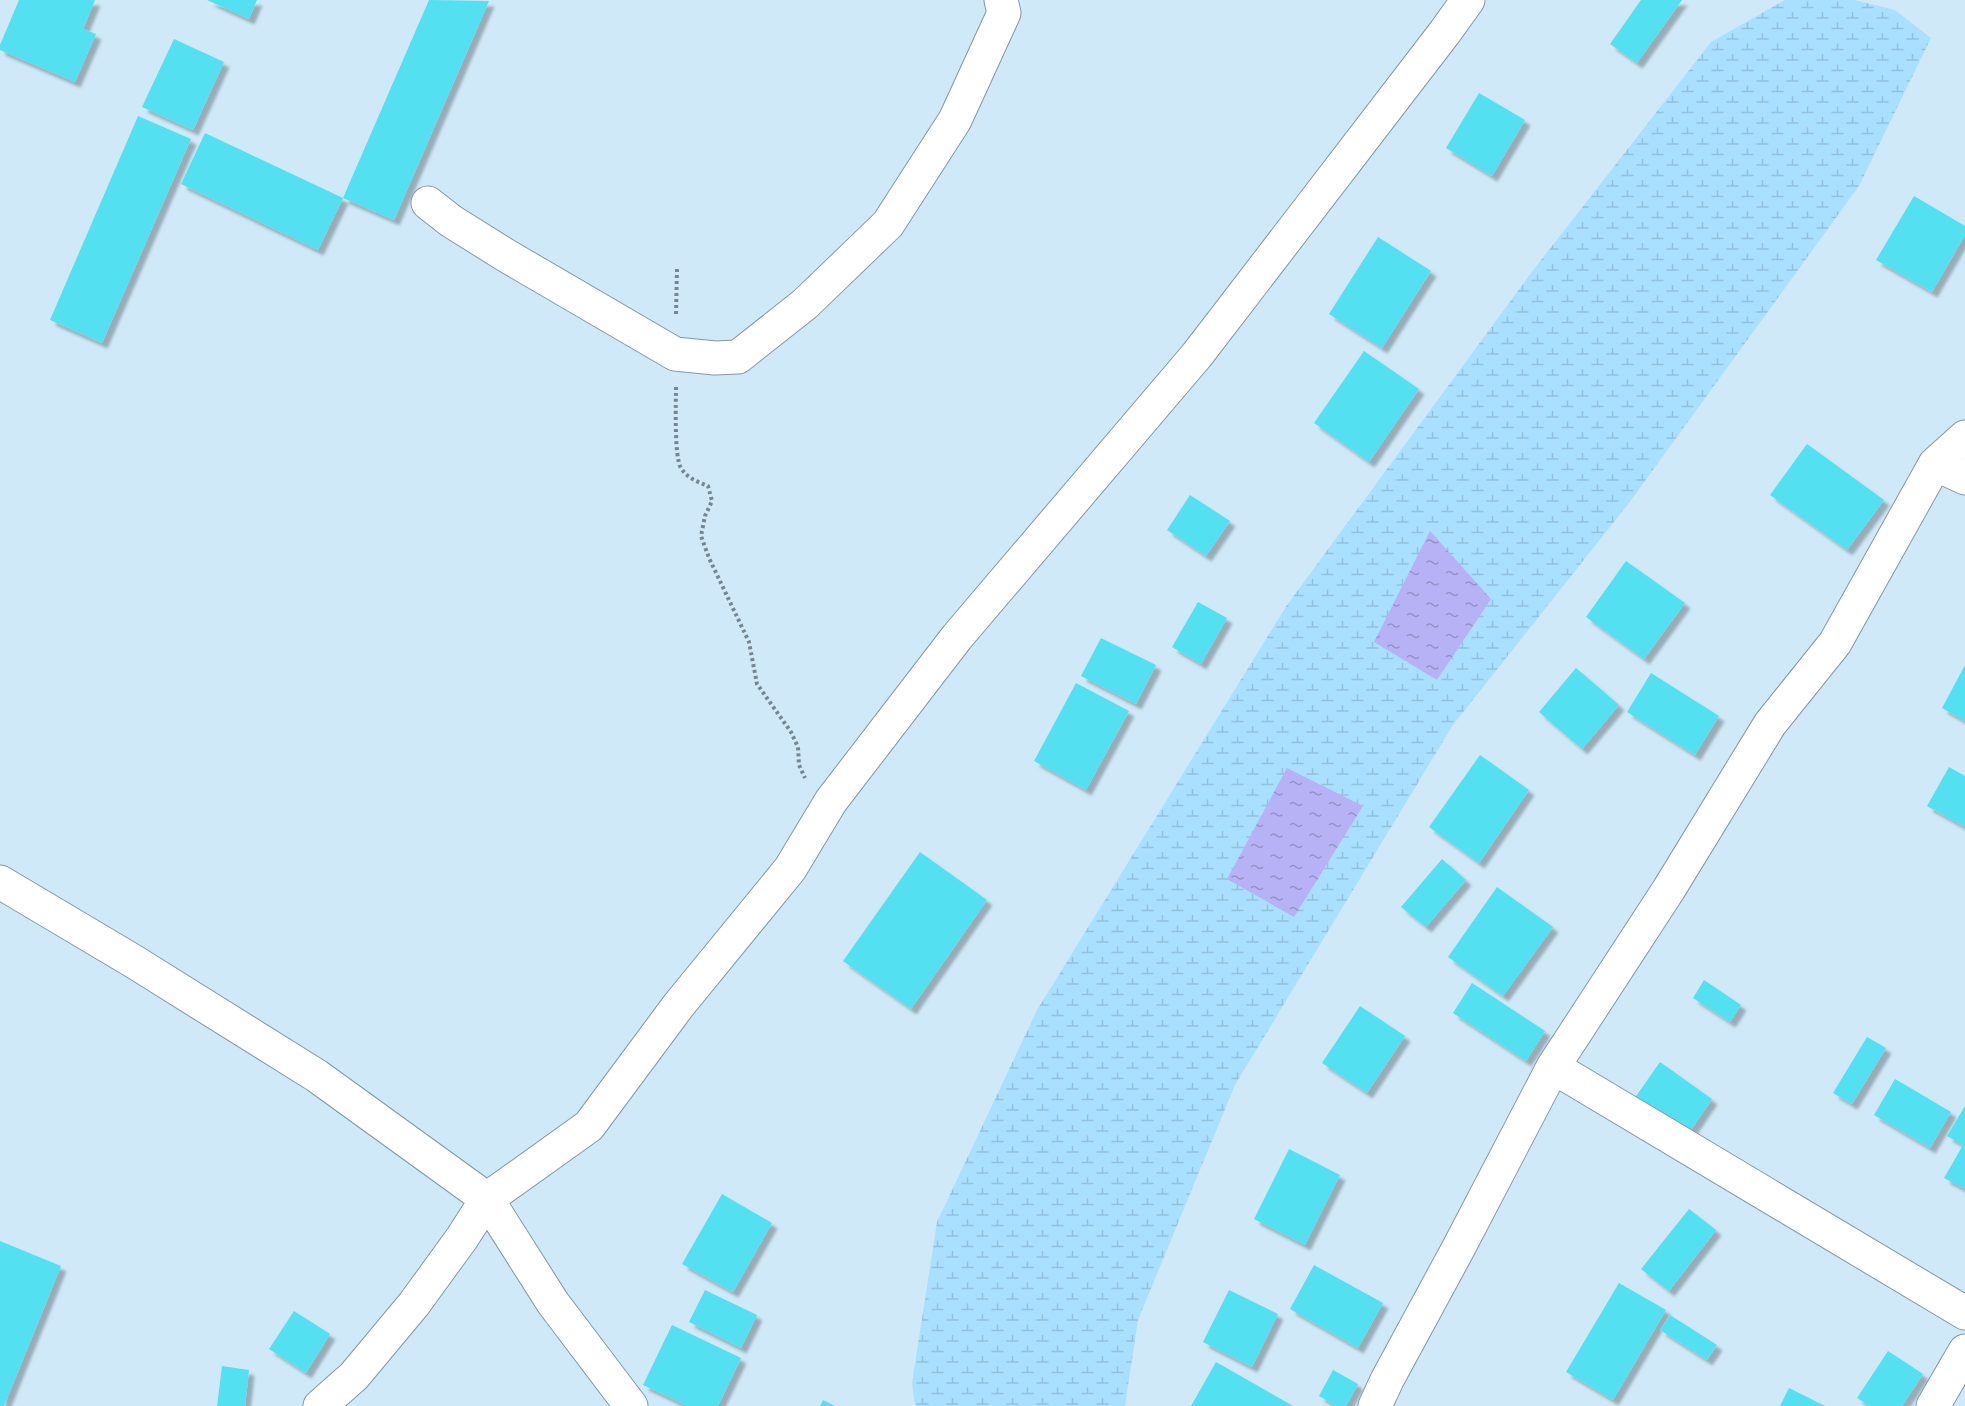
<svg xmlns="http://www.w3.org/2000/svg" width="1965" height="1406" font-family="Figtree,sans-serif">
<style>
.wetland{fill:url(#wetland-marsh)}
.water{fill:url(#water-ripples)}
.building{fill:#52e0f1;filter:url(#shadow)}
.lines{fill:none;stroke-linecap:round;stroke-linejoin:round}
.minor-casing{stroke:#8199a7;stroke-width:35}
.path{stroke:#758690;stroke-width:4;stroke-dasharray:3 3;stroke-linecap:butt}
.minor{stroke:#fff;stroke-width:33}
</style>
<defs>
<pattern id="wetland-marsh" width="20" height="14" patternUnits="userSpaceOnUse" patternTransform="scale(1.5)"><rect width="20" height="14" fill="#aae0ff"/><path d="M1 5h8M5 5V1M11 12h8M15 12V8" fill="none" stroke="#92c1db"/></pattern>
<pattern id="water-ripples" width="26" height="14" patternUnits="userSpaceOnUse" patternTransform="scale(1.5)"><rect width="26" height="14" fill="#b7b1f6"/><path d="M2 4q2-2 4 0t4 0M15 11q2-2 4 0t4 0" fill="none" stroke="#9591c8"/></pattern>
<filter id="shadow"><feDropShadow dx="5.5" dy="5.5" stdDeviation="1.5" flood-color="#0004"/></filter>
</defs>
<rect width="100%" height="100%" fill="#d0e9f8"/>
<path class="wetland" d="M 1785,0 L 1855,0 L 1895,10 L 1931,38 L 1859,186 L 1629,503 L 1453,725 L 1235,1085 L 1138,1320 L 1125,1406 L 915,1406 L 912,1383 L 937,1222 L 1037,1010 L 1287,605 L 1531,273 L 1711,42 Z"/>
<path class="water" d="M 1430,531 L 1491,599 L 1437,680 L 1374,642 Z
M 1287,768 L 1363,806 L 1294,917 L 1227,879 Z"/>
<path class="building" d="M 19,0 L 95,0 L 83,29 L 96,34 L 75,82 L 0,50 L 0,45 Z
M 207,0 L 257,0 L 249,19 Z
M 429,0 L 489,1 L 394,220 L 343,198 L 318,250 L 181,184 L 205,133 L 343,198 Z
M 1641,0 L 1682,0 L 1637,63 L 1610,44 Z
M 174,39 L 224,62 L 193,130 L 142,107 Z
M 1479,93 L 1525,120 L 1492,176 L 1446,148 Z
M 138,116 L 191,139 L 102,343 L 50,320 Z
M 1914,196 L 1965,226 L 1965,235 L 1932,292 L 1876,260 Z
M 1378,237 L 1431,271 L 1382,348 L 1329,314 Z
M 1364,351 L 1419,389 L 1369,462 L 1314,423 Z
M 1807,444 L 1884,500 L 1847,550 L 1770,495 Z
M 1190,495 L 1230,521 L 1206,556 L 1167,530 Z
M 1626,561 L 1685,603 L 1644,659 L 1586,617 Z
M 1198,602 L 1227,618 L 1201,664 L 1172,647 Z
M 1101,638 L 1156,665 L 1136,704 L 1081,676 Z
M 1965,665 L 1965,721 L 1942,708 Z
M 1576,668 L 1619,705 L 1582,749 L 1539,712 Z
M 1651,673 L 1719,716 L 1695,755 L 1627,712 Z
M 1076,683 L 1129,711 L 1086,790 L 1034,761 Z
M 1480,755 L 1529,790 L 1479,863 L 1429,827 Z
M 1949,767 L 1965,776 L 1965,827 L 1927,806 Z
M 920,852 L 987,900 L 911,1009 L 843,961 Z
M 1442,859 L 1466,880 L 1426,927 L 1401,907 Z
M 1497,887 L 1553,927 L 1503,996 L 1448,957 Z
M 1704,980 L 1741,1005 L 1730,1022 L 1693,998 Z
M 1472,983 L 1545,1031 L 1526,1061 L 1453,1013 Z
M 1360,1006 L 1405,1036 L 1367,1093 L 1322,1063 Z
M 1867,1037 L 1886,1048 L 1852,1104 L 1833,1093 Z
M 1660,1062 L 1712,1099 L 1685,1139 L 1632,1102 Z
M 1895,1079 L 1951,1112 L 1930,1148 L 1874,1115 Z
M 1965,1106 L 1965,1189 L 1944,1178 L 1963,1145 L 1947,1136 Z
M 1289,1149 L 1340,1175 L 1305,1245 L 1254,1219 Z
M 722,1194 L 772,1223 L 733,1292 L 682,1264 Z
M 1689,1209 L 1716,1230 L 1669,1291 L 1641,1269 Z
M 0,1241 L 61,1266 L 4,1406 L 0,1406 Z
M 1314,1265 L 1383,1303 L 1358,1348 L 1290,1309 Z
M 1619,1283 L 1666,1310 L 1613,1400 L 1566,1372 Z
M 705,1290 L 757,1315 L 741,1348 L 689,1322 Z
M 1229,1290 L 1278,1314 L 1252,1367 L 1203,1342 Z
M 294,1311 L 330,1334 L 306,1373 L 269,1349 Z
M 1670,1315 L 1717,1345 L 1707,1360 L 1660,1330 Z
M 672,1325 L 741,1358 L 718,1406 L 688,1406 L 643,1385 Z
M 1888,1351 L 1923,1374 L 1902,1406 L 1870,1406 L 1857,1398 Z
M 1216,1362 L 1293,1406 L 1191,1406 Z
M 222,1366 L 249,1370 L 245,1406 L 217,1406 Z
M 1333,1370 L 1358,1384 L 1346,1406 L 1337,1406 L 1319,1396 Z
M 1789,1388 L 1825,1406 L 1780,1406 Z
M 823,1400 L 835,1406 L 820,1406 Z"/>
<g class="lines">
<defs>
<path id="minor" d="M 428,203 L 451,221 L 507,256 L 675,354 L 715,358 L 738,357 L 805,304 L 888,224 L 955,120 L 1004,13 L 1001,0
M 1935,464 L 1965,478
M 0,882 L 133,961 L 317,1076 L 487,1199 L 553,1303 L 631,1406
M 1553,1067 L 1965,1313
M 320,1406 L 354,1376 L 414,1304 L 462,1238 L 487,1199 L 589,1126 L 678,1006 L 790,869 L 831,801 L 957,637 L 1197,355 L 1445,32 L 1468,0
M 1375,1406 L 1387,1380 L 1458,1249 L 1553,1067 L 1669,889 L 1770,724 L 1835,643 L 1935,464 L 1965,437
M 1933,1406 L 1965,1351"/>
</defs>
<use href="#minor" class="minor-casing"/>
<path class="path" d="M 676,314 L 677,268
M 676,387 C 676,403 674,457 681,468 C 687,478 698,482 708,486 L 712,501 L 705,516 L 701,536 L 709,558 L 749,642 L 757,684 L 791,732 L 798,747 L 799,765 L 805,778"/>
<use href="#minor" class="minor"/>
</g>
</svg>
